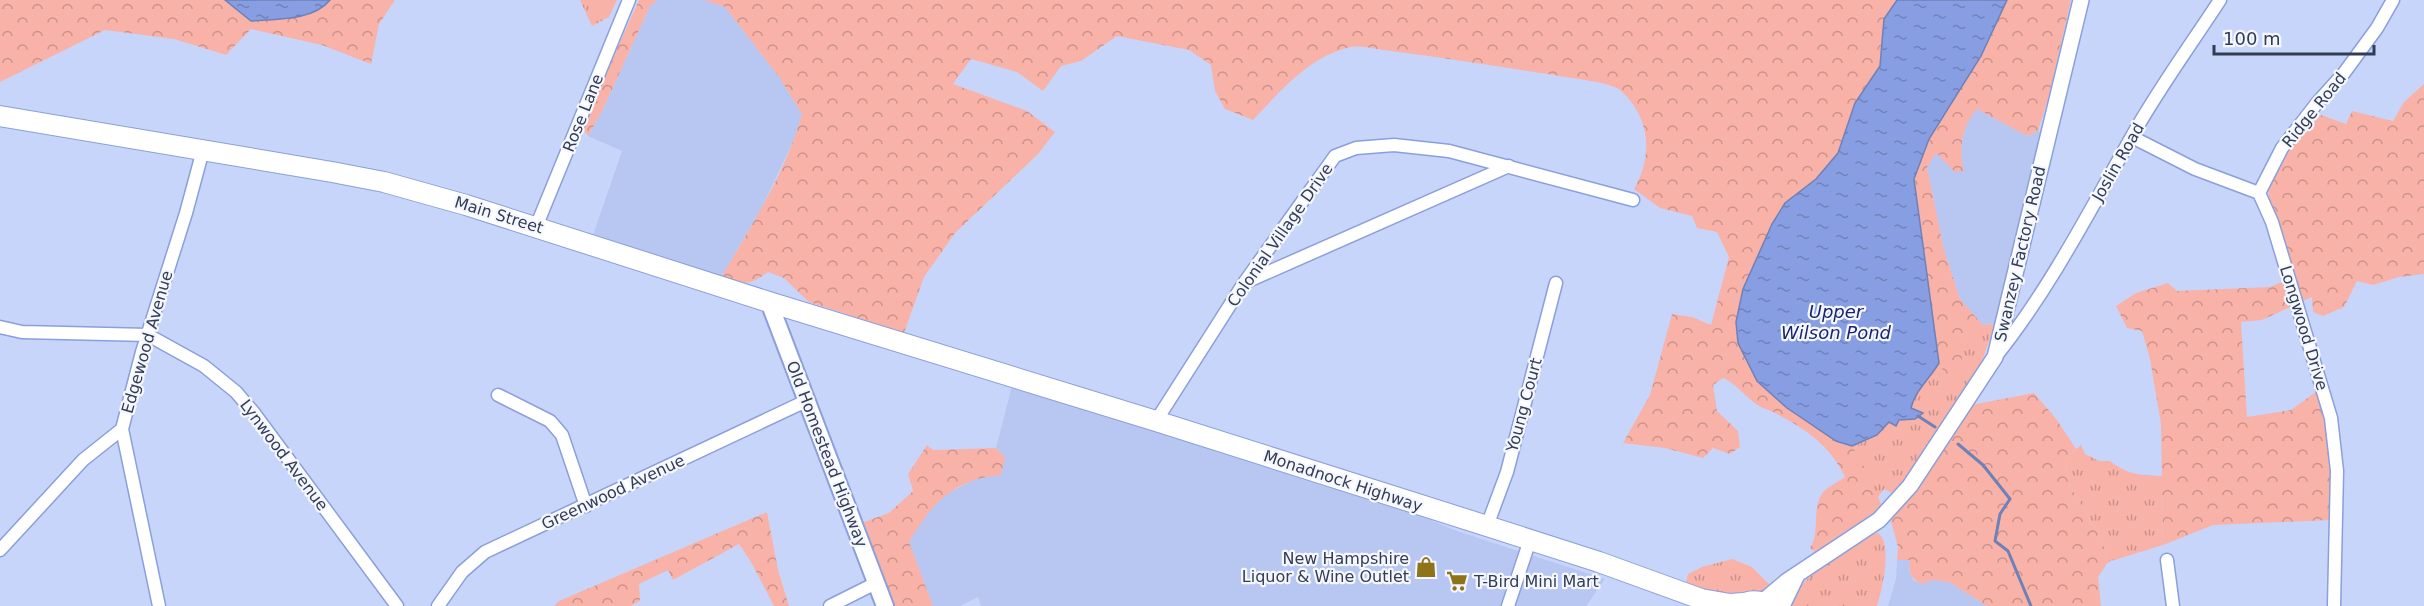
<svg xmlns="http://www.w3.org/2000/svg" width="2424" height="606" font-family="'DejaVu Sans',sans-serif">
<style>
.built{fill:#b8c7f1}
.grass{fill:url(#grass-tufts)}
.forest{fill:url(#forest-crowns)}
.water{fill:url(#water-ripples);stroke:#6e81b8;stroke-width:1.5}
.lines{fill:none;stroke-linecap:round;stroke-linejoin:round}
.stream{stroke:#6e81b8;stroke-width:3}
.minor-casing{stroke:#8a9fdb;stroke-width:15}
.tertiary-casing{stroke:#8a9fdb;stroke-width:18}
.secondary-casing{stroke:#8a9fdb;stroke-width:20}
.trunk-casing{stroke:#8a9fdb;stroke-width:22}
.minor{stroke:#fff;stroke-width:12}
.tertiary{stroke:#fff;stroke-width:15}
.secondary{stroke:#fff;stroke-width:16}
.trunk{stroke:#fff;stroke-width:20}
.labels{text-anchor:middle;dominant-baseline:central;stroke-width:4.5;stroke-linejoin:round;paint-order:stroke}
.street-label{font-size:16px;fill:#333c55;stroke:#f5f7fe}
.poi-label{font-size:16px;fill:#333c55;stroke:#f5f7fe;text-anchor:end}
.water-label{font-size:18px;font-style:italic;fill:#192573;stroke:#f5f7fe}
</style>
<defs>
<pattern id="grass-tufts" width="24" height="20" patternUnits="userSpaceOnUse" patternTransform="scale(1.5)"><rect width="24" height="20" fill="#f9b2a7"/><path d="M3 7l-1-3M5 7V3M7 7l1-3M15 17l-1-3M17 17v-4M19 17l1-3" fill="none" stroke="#ca928b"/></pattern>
<pattern id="forest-crowns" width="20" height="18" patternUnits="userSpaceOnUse" patternTransform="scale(1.5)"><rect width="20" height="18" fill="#f9b2a7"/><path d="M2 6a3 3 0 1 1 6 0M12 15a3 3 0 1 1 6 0" fill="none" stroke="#ca928b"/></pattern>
<pattern id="water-ripples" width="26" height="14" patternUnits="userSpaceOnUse" patternTransform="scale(1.5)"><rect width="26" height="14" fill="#879ee2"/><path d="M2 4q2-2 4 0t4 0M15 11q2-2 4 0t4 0" fill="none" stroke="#6f82ba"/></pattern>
</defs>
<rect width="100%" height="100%" fill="#c8d5fb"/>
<path class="built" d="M 658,0 L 704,0 L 725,7 L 779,77 L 802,114 L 796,135 L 762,207 L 722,276 L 593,235 L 622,151 L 588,136 L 604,107 L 650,6 Z
M 1977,109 L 2027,136 L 2038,131 L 2042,134 L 2024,203 L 2009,279 L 1995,324 L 1983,325 L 1960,299 L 1944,250 L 1927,167 L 1936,153 L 1955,171 L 1964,171 L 1959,154 L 1967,121 Z
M 1012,386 L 1421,516 L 1457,531 L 1605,579 L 1586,606 L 981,606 L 978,597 L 960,606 L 933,606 L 909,542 L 922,519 L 946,494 L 979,477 L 1005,457 L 996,448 Z
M 1897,560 L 1910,560 L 1909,571 L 1913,580 L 1921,584 L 1933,579 L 1949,582 L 1987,606 L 1888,606 L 1896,579 Z"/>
<path class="grass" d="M 580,0 L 617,0 L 609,17 L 592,26 Z
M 1995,324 L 1981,364 L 1971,383 L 1894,494 L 1884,489 L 1878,497 L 1882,507 L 1871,518 L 1809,557 L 1819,546 L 1851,528 L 1851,457 L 1858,444 L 1877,435 L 1889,422 L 1915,419 L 1918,416 L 1911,407 C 1916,391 1948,349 1963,339 C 1967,336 1976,336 1981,336 L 1983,325 Z
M 2081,445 L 2085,454 L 2099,461 L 2110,461 C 2128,475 2140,475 2162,476 L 2163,545 L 2108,562 C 2103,532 2080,509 2069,482 C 2066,475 2066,466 2066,458 Z
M 1878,533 C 1893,543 1882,591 1877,606 L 1787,606 C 1804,572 1841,555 1872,535 Z
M 1732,559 L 1752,567 L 1769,584 L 1769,590 C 1740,602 1714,594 1686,582 L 1688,574 L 1702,567 Z"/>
<path class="forest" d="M 0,0 L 225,0 L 251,21 C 277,19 312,21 330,0 L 395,0 L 379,24 L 371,64 L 322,45 L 251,29 L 226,55 L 174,39 L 105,30 L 0,82 Z
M 639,0 L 658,0 L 650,6 L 604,107 L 588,136 L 582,127 Z
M 704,0 L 2071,0 L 2049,95 L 2038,131 L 2027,136 L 1977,109 C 1962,127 1958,148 1964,171 L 1955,172 L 1936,153 L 1927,167 L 1944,250 L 1960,299 L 1983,325 L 1982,336 L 1964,338 L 1960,373 L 1949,379 L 1939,364 L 1916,394 L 1911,407 L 1923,413 L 1915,419 L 1899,420 L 1896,426 L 1889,422 L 1877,435 L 1858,444 L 1851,457 L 1865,467 L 1876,499 L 1851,528 L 1819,546 L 1814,551 L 1810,548 C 1820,534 1812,511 1821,495 C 1825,488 1838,482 1845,477 C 1830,445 1804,428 1773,412 C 1767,409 1761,408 1756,404 C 1744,395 1736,384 1723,378 L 1713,385 L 1717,411 L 1738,431 L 1740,447 L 1730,454 L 1713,448 L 1703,458 L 1665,448 L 1623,443 L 1650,395 L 1672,314 L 1692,317 L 1711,325 L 1729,257 L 1717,232 L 1697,228 L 1692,216 L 1660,208 L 1634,189 C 1653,156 1651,117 1620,90 C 1611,82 1568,78 1554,75 C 1500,67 1446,58 1391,51 C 1379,50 1362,45 1351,47 C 1309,56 1281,91 1253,120 L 1225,109 L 1215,91 L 1211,65 L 1189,50 L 1117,36 L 1081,61 L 1061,66 L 1043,91 L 1017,72 L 971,59 L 953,84 L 1027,111 L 1055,132 L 1039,153 L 955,233 L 924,277 L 904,333 L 809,302 L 784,278 L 768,272 C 747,287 746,284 722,276 C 752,224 786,172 802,114 L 779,77 L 725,7 Z
M 2424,84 L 2424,274 L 2399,277 L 2373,285 L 2357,281 L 2344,307 L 2323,316 L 2313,312 L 2312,297 L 2262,320 L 2241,322 L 2247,417 L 2291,410 L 2317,391 L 2330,447 L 2332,520 L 2213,525 L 2163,545 L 2161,424 L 2150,359 L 2142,331 L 2127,328 L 2116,306 L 2136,293 L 2168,283 L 2177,291 L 2270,287 L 2293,277 L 2278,221 L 2268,207 L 2269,185 L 2285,153 L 2321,115 L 2346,124 L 2352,111 L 2393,121 L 2404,102 Z
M 2034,393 L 2057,420 L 2076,449 L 2066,458 C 2066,466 2066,475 2069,482 C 2080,509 2103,532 2108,562 L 2098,577 L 2101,606 L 1987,606 L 1949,582 L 1933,580 L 1921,584 C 1910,578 1908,572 1910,560 L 1897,560 L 1898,547 L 1891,521 L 1894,513 L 1971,405 Z
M 927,445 L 933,450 L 996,448 L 1005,457 L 1001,475 C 954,479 932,503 909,542 L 933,606 L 893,606 L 864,522 L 889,513 L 913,491 L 908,474 Z
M 767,512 L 778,570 L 789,606 L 774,606 L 751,562 L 739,544 L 673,580 L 668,570 L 639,584 L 640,601 L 631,606 L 554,606 L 559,601 Z"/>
<path class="water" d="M 225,0 L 330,0 C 313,21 276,19 251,21 Z
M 1897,0 L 2007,0 L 1981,56 L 1929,139 L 1914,179 L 1939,363 C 1930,378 1915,391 1911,408 L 1923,413 L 1915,419 L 1899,420 L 1896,426 L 1889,422 L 1877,435 L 1852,446 L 1836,441 L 1787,408 L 1757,381 L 1738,343 L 1736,322 L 1743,289 L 1772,224 L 1785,203 L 1816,179 L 1838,153 L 1855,103 L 1880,66 L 1884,19 Z"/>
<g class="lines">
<path class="stream" d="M 1918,416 L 1935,427
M 1958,444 L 1983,465 L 2010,499 L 2000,514 L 1995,541 L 2008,551 L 2031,606"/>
<defs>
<path id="minor" d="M 2132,137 L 2195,169 L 2259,193 L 2272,222 L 2331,418 L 2337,471 L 2334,606
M 2259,193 L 2282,148 L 2317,103 L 2344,73 L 2377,28 L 2393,0
M 536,227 L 629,0
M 1246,282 L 1509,166
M 0,327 L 22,332 L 148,335 L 204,366 L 236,392 L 254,413 L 397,606
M 1996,356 C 2049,290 2089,212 2131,138 C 2157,91 2190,46 2220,0
M 498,395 L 550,421 L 562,435 L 586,506
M 1156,421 L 1244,283 L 1335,156 L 1356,148 L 1394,145 L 1449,151 L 1633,200
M 1487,526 L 1507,472 L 1556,283
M 0,550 L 83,460 L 122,429
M 2167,560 L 2173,606
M 159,606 L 122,429 L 142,352 L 186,213 L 203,150
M 438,606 L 462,572 L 485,552 L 806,401
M 830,606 L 876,583
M 1508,606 L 1530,540"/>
<path id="tertiary" d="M 1759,601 L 1767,598 L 1787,581 L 1879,520 L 1910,486 L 1995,357 L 2081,0
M 1782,606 L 1797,575"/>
<path id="secondary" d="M 769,302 L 885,606"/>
<path id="trunk" d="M 0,116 L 332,172 L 384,182 L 466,205 L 769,302 L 1156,421 L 1487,526 L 1599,562 L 1701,599 L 1730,604 L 1744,603
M 1738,606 C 1749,600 1759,599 1771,606"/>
</defs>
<use href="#minor" class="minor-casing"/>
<use href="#tertiary" class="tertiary-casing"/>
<use href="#secondary" class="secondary-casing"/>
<use href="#trunk" class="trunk-casing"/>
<use href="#minor" class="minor"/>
<use href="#tertiary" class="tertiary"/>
<use href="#secondary" class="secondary"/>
<use href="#trunk" class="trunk"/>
</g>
<defs>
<symbol id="shop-bare" viewBox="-9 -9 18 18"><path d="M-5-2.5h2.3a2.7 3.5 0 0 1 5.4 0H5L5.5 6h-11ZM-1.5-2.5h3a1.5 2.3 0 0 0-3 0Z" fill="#8f7318" stroke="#f5f7fe" stroke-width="2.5" paint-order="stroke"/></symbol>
<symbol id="supermarket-bare" viewBox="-9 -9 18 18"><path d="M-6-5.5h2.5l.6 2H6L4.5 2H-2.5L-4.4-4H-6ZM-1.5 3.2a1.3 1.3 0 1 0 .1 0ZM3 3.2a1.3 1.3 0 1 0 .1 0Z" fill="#8f7318" stroke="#f5f7fe" stroke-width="2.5" paint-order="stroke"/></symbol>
</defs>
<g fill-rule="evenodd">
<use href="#shop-bare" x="1411" y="552" width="30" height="30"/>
<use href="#supermarket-bare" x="1442" y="566" width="30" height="30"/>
</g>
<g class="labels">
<g class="street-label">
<text transform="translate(2314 110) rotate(-51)">Ridge Road</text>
<text transform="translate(583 113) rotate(-68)">Rose Lane</text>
<text transform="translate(2118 162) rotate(-60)">Joslin Road</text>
<text transform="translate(499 215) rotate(17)">Main Street</text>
<text transform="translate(1280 235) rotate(-55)">Colonial Village Drive</text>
<text transform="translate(2020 254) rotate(-77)">Swanzey Factory Road</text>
<text transform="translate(2304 328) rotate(73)">Longwood Drive</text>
<text transform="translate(147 342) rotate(-74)">Edgewood Avenue</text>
<text transform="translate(1524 405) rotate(-75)">Young Court</text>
<text transform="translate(827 454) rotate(69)">Old Homestead Highway</text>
<text transform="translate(284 455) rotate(53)">Lynwood Avenue</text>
<text transform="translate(1343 481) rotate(18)">Monadnock Highway</text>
<text transform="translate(613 492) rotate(-25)">Greenwood Avenue</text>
</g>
<g class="poi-label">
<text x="1409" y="558">New Hampshire<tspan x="1409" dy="18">Liquor &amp; Wine Outlet</tspan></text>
<text x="1474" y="581" text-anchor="start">T-Bird Mini Mart</text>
</g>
<g class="water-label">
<text x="1836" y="311">Upper<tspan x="1836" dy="21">Wilson Pond</tspan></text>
</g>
</g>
<path d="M2214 45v9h160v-9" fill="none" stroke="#333c55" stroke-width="3"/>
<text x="2223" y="45" font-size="18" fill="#333c55" stroke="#f5f7fe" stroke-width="4.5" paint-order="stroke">100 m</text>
</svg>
